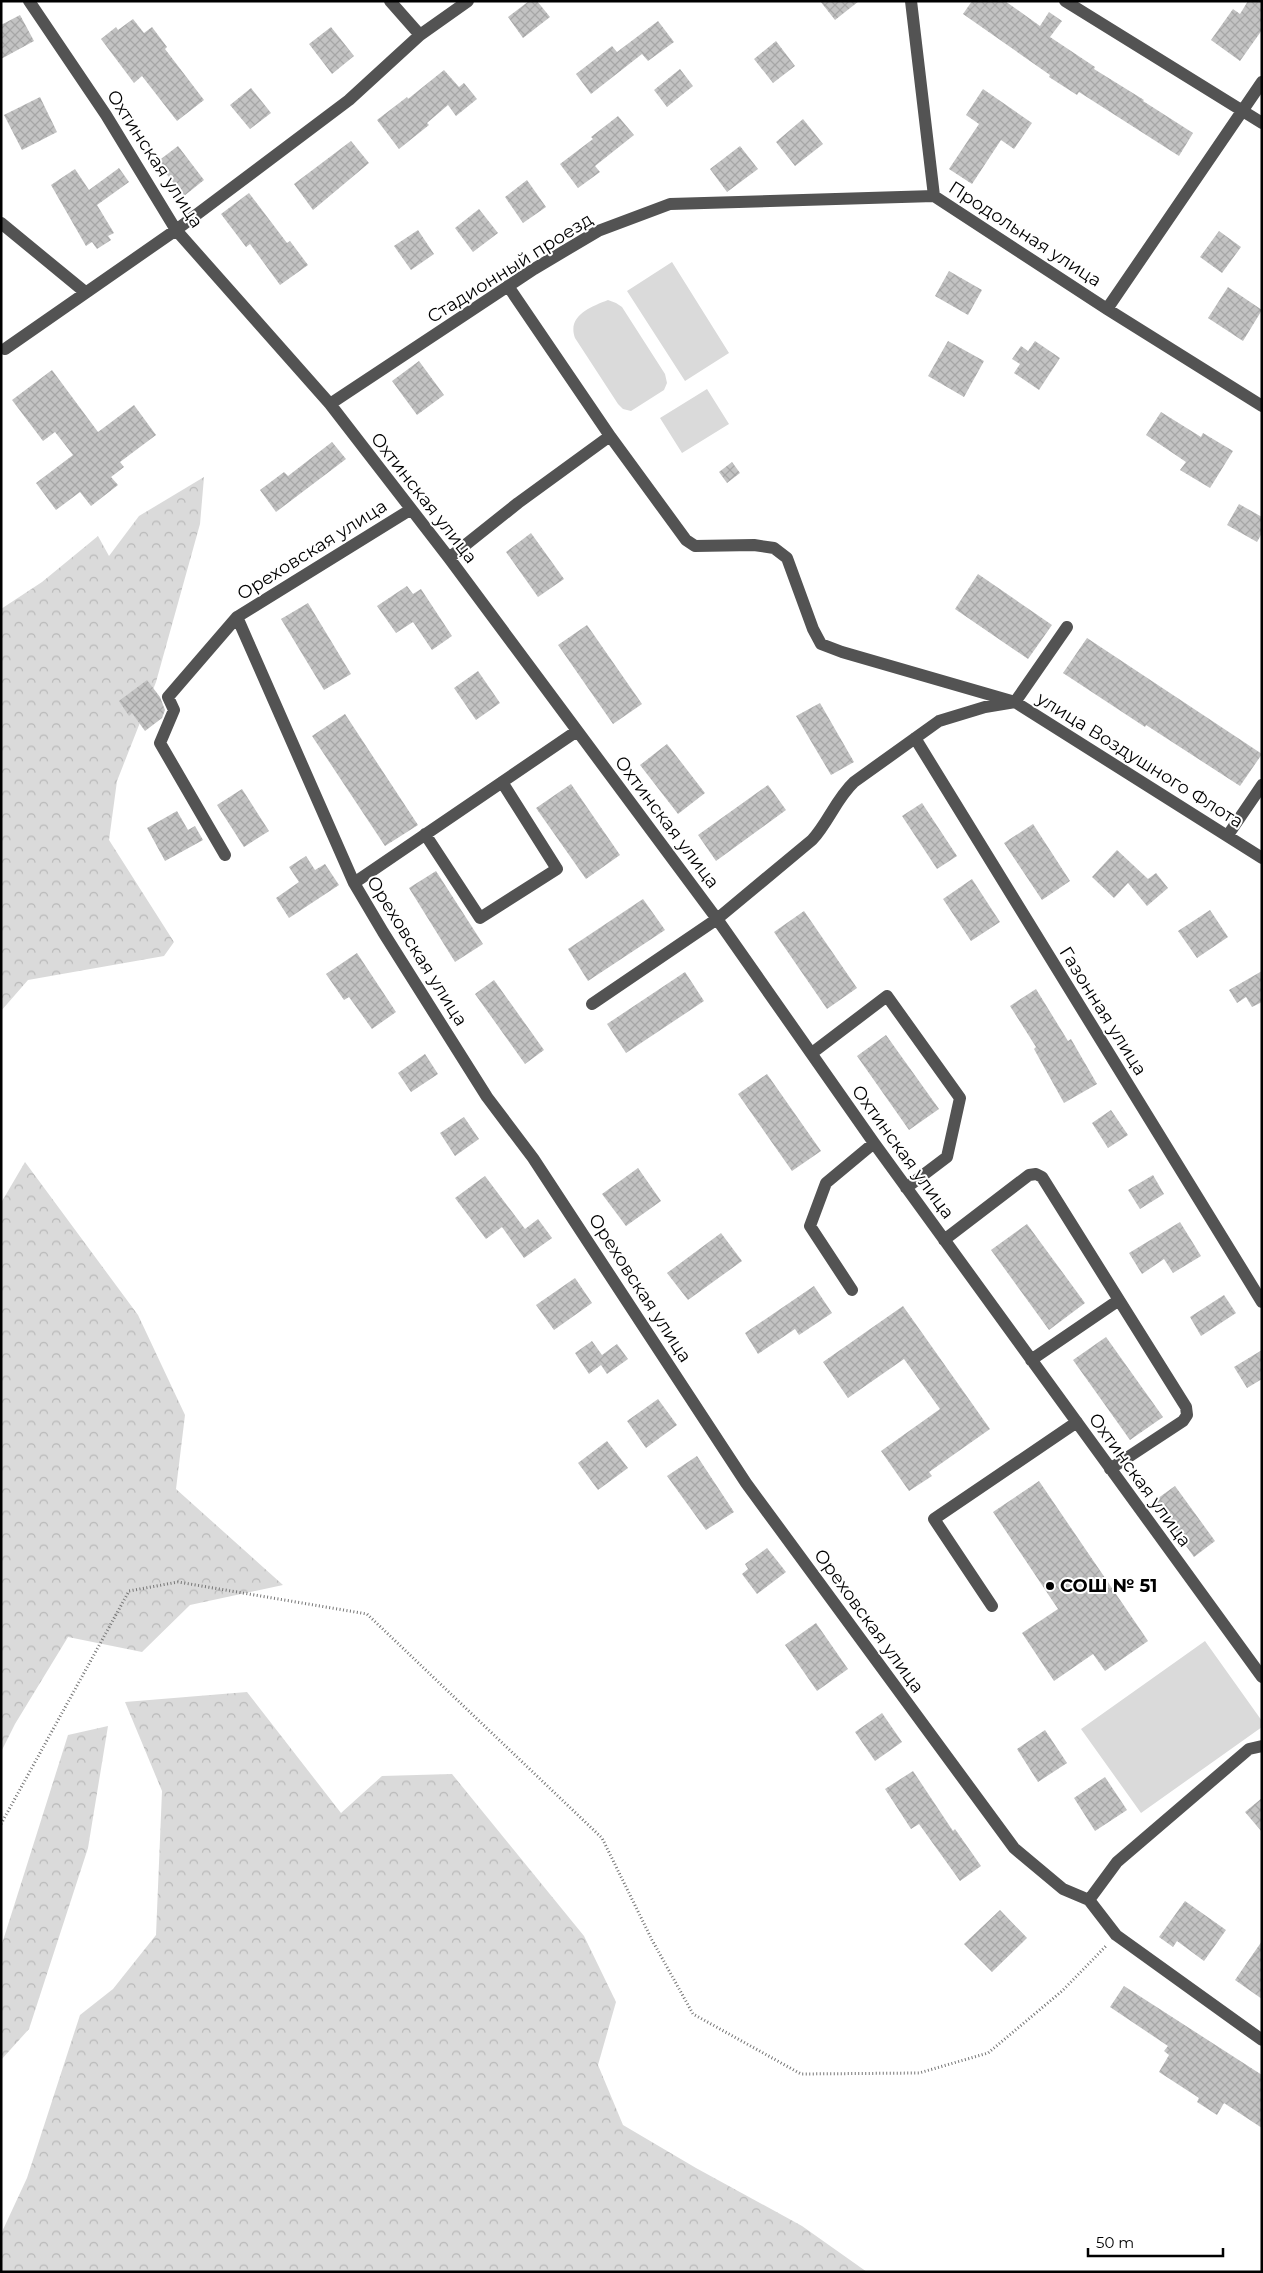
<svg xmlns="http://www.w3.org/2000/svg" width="1263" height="2273" font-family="Montserrat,sans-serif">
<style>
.forest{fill:url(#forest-crowns)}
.green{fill:#dadada}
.building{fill:url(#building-cross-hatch)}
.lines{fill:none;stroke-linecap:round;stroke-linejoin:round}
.path{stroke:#757575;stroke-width:3;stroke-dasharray:1 2.5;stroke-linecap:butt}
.minor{stroke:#535353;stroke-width:12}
.poi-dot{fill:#000;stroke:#fff;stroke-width:2}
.labels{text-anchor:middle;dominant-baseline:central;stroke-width:4;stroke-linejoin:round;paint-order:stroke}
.street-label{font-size:18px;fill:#000;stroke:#fff}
.poi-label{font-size:18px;font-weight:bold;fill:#000;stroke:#fff;text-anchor:start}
</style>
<defs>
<pattern id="forest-crowns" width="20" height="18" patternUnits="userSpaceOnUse" patternTransform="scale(1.25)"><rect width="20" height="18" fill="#dadada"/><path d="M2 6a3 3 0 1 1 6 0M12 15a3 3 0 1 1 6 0" fill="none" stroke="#b9b9b9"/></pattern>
<pattern id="building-cross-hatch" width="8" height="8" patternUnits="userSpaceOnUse" patternTransform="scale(1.25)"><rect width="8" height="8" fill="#c3c3c3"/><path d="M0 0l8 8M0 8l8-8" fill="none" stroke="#a6a6a6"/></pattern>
</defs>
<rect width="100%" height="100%" fill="#fff"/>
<path class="forest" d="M 204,477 L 200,524 L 156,682 L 117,781 L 109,840 L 174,942 L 164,956 L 28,980 L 1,1011 L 1,609 L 42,582 L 98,536 L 109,556 L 139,516 Z
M 25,1162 L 138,1315 L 185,1415 L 176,1489 L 283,1585 L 190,1605 L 142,1652 L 68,1637 L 15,1724 L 1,1752 L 1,1203 Z
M 247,1692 L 341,1813 L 382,1776 L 452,1774 L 584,1936 L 616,2002 L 598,2065 L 623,2125 L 696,2168 L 802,2226 L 867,2272 L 1,2272 L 1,2234 L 27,2178 L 80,2015 L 113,1989 L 156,1935 L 162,1791 L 125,1702 Z
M 108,1726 L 88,1848 L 29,2029 L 1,2060 L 1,1947 L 68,1735 Z"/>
<path class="green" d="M 672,262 L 729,353 L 685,381 L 627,291 Z
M 608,300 L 616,303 L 622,307 L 665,374 L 667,383 L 664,390 L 631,411 L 623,409 L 618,404 L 575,338 C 567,316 590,307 608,300 Z
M 707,389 L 729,424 L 682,453 L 660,418 Z
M 1205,1641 L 1262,1721 L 1262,1727 L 1141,1813 L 1081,1729 Z"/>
<path class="building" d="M 529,1 L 537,1 L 550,17 L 523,38 L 508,17 Z
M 820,1 L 859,1 L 835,20 Z
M 972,1 L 1005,1 L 1040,26 L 1049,12 L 1062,21 L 1050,37 L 1095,67 L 1094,69 L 1144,100 L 1143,101 L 1193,133 L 1179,156 L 1079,92 L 1077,95 L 1049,77 L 1050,75 L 963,14 Z
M 1248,1 L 1262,1 L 1262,30 L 1240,61 L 1211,40 L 1233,9 L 1240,14 Z
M 20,15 L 34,41 L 1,59 L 1,25 Z
M 133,19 L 144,33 L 152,27 L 167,47 L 165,49 L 204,100 L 177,121 L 142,76 L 134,83 L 101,39 L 116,27 L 118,30 Z
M 658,21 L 674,42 L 648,61 L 642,54 L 591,94 L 576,74 L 612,46 L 617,52 Z
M 331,27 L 354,56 L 332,74 L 309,44 Z
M 776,41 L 795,66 L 773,83 L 754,59 Z
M 680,69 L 693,86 L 667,107 L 654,90 Z
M 444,70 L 459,87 L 464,83 L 477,99 L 456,116 L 448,105 L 427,123 L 429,125 L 399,149 L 377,120 L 407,97 L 408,99 Z
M 251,88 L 271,113 L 250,129 L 230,105 Z
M 983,89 L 1032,123 L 1014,149 L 1001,140 L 972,184 L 949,169 L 979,124 L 966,115 Z
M 40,97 L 57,132 L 22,150 L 4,115 Z
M 618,116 L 634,135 L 595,166 L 600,172 L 578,188 L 560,164 L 593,139 L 591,137 Z
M 803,119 L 823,144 L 795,166 L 776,142 Z
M 351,141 L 369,163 L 313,210 L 294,184 Z
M 178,146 L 204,180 L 184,196 L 157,162 Z
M 740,146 L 758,169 L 727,192 L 710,169 Z
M 119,168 L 129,182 L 97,205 L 114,233 L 108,236 L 111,240 L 97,249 L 92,242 L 86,246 L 51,185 L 75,169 L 89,190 Z
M 527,180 L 546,207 L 523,223 L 505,197 Z
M 249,193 L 287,243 L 290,241 L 308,265 L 280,285 L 250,244 L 246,247 L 221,214 Z
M 479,209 L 498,233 L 473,252 L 455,228 Z
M 418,230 L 434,254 L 411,270 L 394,246 Z
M 1219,231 L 1241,247 L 1222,273 L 1200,257 Z
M 949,271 L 982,290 L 968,315 L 935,296 Z
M 1228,287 L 1262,310 L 1243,341 L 1208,318 Z
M 948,341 L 984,361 L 964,397 L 928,376 Z
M 1035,341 L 1060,358 L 1039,390 L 1014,373 L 1020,364 L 1012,359 L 1021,346 L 1028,351 Z
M 419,361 L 444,395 L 417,415 L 392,381 Z
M 52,370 L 98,432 L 134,405 L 156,435 L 120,462 L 124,467 L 111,477 L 118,485 L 91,506 L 80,492 L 56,510 L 36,483 L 73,455 L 55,432 L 43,441 L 12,400 Z
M 1161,412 L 1201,437 L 1203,433 L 1233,451 L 1210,488 L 1180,470 L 1186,462 L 1146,435 Z
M 332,442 L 346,459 L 276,512 L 260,490 L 284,472 L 288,476 Z
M 732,462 L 740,473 L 727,483 L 719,472 Z
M 1239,504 L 1262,517 L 1262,533 L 1257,542 L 1227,525 Z
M 531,533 L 564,579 L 538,597 L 506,552 Z
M 978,574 L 1052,625 L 1028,659 L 955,609 Z
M 407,586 L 413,594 L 421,589 L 452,636 L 432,650 L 413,622 L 396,633 L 377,606 Z
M 308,603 L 351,674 L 324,690 L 281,619 Z
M 587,625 L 642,704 L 613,724 L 558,645 Z
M 1087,638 L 1262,754 L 1240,786 L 1146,725 L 1145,727 L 1063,673 Z
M 478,671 L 500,703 L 476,720 L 454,688 Z
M 147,680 L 160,697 L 165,710 L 162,718 L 145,731 L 132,713 L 129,716 L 119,701 Z
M 820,703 L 854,762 L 831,775 L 796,716 Z
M 345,714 L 418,825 L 385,846 L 312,736 Z
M 667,744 L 705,793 L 678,814 L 640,765 Z
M 571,784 L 620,855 L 586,879 L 536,808 Z
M 768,785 L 786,810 L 716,861 L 698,835 Z
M 242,789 L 269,831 L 244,847 L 217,805 Z
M 922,803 L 957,856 L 937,869 L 902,816 Z
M 177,811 L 188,830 L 195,826 L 203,840 L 165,861 L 147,828 Z
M 1033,824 L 1070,881 L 1042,900 L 1004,843 Z
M 1117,850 L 1148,879 L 1156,873 L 1168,888 L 1147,906 L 1128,883 L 1114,898 L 1092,877 Z
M 306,856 L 315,870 L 325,864 L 339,885 L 289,918 L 276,898 L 299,882 L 289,867 Z
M 436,871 L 483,944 L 455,962 L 409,888 Z
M 972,879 L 1000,922 L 971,941 L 943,899 Z
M 643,899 L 665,930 L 588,981 L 568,949 Z
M 1210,910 L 1228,937 L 1197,958 L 1178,931 Z
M 804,911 L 857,988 L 827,1009 L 774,932 Z
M 357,953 L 396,1012 L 372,1029 L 349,997 L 344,1000 L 326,974 Z
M 1262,971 L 1262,1002 L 1252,1007 L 1246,997 L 1237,1003 L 1229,990 Z
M 685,972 L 704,1001 L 626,1053 L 607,1024 Z
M 494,980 L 544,1050 L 525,1064 L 475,994 Z
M 1036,989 L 1068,1041 L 1071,1039 L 1097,1084 L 1064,1103 L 1034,1049 L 1036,1047 L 1010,1006 Z
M 886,1035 L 939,1109 L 909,1130 L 857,1056 Z
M 425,1054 L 438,1074 L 411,1092 L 398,1073 Z
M 767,1074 L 821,1151 L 792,1171 L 738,1094 Z
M 1111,1110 L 1128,1135 L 1108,1148 L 1092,1123 Z
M 464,1117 L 479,1139 L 455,1156 L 440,1133 Z
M 638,1168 L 661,1201 L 626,1226 L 602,1194 Z
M 1153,1175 L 1164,1194 L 1140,1209 L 1128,1190 Z
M 485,1176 L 525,1229 L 538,1219 L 552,1238 L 524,1258 L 502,1227 L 486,1239 L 455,1198 Z
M 1180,1222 L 1201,1256 L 1173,1273 L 1164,1259 L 1142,1274 L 1129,1253 Z
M 1027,1224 L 1085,1303 L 1049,1330 L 991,1250 Z
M 721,1233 L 742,1261 L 688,1300 L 667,1273 Z
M 575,1278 L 592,1303 L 554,1330 L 536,1305 Z
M 814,1286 L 832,1313 L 799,1335 L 795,1329 L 758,1354 L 745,1333 Z
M 1224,1295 L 1236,1313 L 1201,1336 L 1190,1317 Z
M 903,1306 L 990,1429 L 929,1472 L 932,1476 L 909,1491 L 881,1451 L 940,1409 L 904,1359 L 848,1398 L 823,1362 Z
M 1106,1337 L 1163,1417 L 1130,1440 L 1073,1360 Z
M 592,1341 L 602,1355 L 617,1344 L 628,1359 L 607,1374 L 601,1365 L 589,1374 L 575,1353 Z
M 1262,1350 L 1262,1379 L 1247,1388 L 1234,1367 Z
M 658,1399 L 677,1425 L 646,1448 L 627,1421 Z
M 607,1441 L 628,1468 L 598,1490 L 578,1463 Z
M 697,1456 L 734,1512 L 706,1530 L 667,1476 Z
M 1039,1481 L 1148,1641 L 1105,1671 L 1093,1654 L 1054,1681 L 1022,1633 L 1058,1609 L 993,1512 Z
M 1175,1486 L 1215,1541 L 1194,1557 L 1154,1501 Z
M 767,1548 L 786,1572 L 757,1594 L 742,1574 L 748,1569 L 745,1564 Z
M 816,1623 L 848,1669 L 817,1691 L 785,1645 Z
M 882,1713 L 902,1742 L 875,1761 L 855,1732 Z
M 1045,1730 L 1067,1763 L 1038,1782 L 1017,1749 Z
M 913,1771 L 953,1831 L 955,1829 L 981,1866 L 960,1881 L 919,1824 L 911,1829 L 885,1789 Z
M 1105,1777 L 1127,1810 L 1095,1831 L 1074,1798 Z
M 1262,1798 L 1262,1832 L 1245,1812 Z
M 1185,1901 L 1226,1930 L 1204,1961 L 1177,1941 L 1173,1947 L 1159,1937 Z
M 1000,1910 L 1027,1938 L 992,1972 L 964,1944 Z
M 1262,1941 L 1262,1999 L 1235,1980 Z
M 1124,1986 L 1262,2075 L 1262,2128 L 1224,2103 L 1217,2115 L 1197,2102 L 1199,2098 L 1159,2072 L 1169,2055 L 1164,2051 L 1168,2046 L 1110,2007 Z"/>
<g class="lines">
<path class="path" d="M 1,1824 L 129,1591 L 178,1582 L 367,1614 L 602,1838 L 652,1940 L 693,2014 L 801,2074 L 919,2073 L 988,2053 L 1062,1991 L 1107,1945"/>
<path class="minor" d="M 29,1 L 106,115 L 176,230 L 330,404 L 449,558 L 717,919 L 874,1143 L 1262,1677
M 390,1 L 420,35
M 911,1 L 934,196 L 1107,309 L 1262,406
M 1065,1 L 1262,123
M 1,223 L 85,292
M 508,286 L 610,436 L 686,540 L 695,546 L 754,545 L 774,548 L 787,558 L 813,629 L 821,644 L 842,652 L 1015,702 L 1067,627
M 1107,309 L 1262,82
M 5,349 L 176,230 L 349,100 L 420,35 L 468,1
M 330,404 L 534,269 L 598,231 L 670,204 L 934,196
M 410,510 L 237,617 L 354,883 L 383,932 L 487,1097 L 533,1158 L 746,1483 L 1014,1848 L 1063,1889 L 1089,1900 L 1116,1935 L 1262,2040
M 449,558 L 518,503 L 610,436
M 915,738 L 1262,1302
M 425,834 L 480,918 L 557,869 L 502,782
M 1228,835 L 1262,785
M 225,855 L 160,743 L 174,710 L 168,697 L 237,617
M 354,883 L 577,731
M 592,1004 L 717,919 L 812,840 C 828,823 836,799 854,782 L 939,721 L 985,707 L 1015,702 L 1262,858
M 812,1053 L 887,996 L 960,1098 L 947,1157 L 906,1188
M 944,1240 L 1029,1175 L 1036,1174 L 1042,1177 L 1186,1407 L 1187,1415 L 1183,1421 L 1110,1469
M 852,1290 L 810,1226 L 826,1183 L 874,1143
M 1031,1360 L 1119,1300
M 992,1606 L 934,1519 L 1077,1422
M 1089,1900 L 1117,1862 L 1249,1749 L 1262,1746"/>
</g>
<circle class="poi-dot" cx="1050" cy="1586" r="5"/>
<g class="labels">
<g class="street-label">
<text transform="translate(155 159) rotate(57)">Охтинская улица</text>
<text transform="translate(1025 234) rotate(33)">Продольная улица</text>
<text transform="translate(510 268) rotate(-32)">Стадионный проезд</text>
<text transform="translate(424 498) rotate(52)">Охтинская улица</text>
<text transform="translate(312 550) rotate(-32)">Ореховская улица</text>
<text transform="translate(1140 760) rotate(32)">улица Воздушного Флота</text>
<text transform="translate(667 822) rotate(53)">Охтинская улица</text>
<text transform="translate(417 951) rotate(58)">Ореховская улица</text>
<text transform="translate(1103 1011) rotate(58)">Газонная улица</text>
<text transform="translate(903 1152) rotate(54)">Охтинская улица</text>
<text transform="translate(640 1288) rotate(57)">Ореховская улица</text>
<text transform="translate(1140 1480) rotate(54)">Охтинская улица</text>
<text transform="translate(869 1621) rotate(54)">Ореховская улица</text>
</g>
<g class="poi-label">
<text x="1060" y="1586">СОШ № 51</text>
</g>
</g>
<rect width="1263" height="2273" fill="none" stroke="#000000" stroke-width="5"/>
<path d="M1088 2248v8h135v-8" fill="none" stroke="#000000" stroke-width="2.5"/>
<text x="1096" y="2248" font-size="15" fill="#000000" stroke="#ffffff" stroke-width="4" paint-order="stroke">50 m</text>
</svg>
